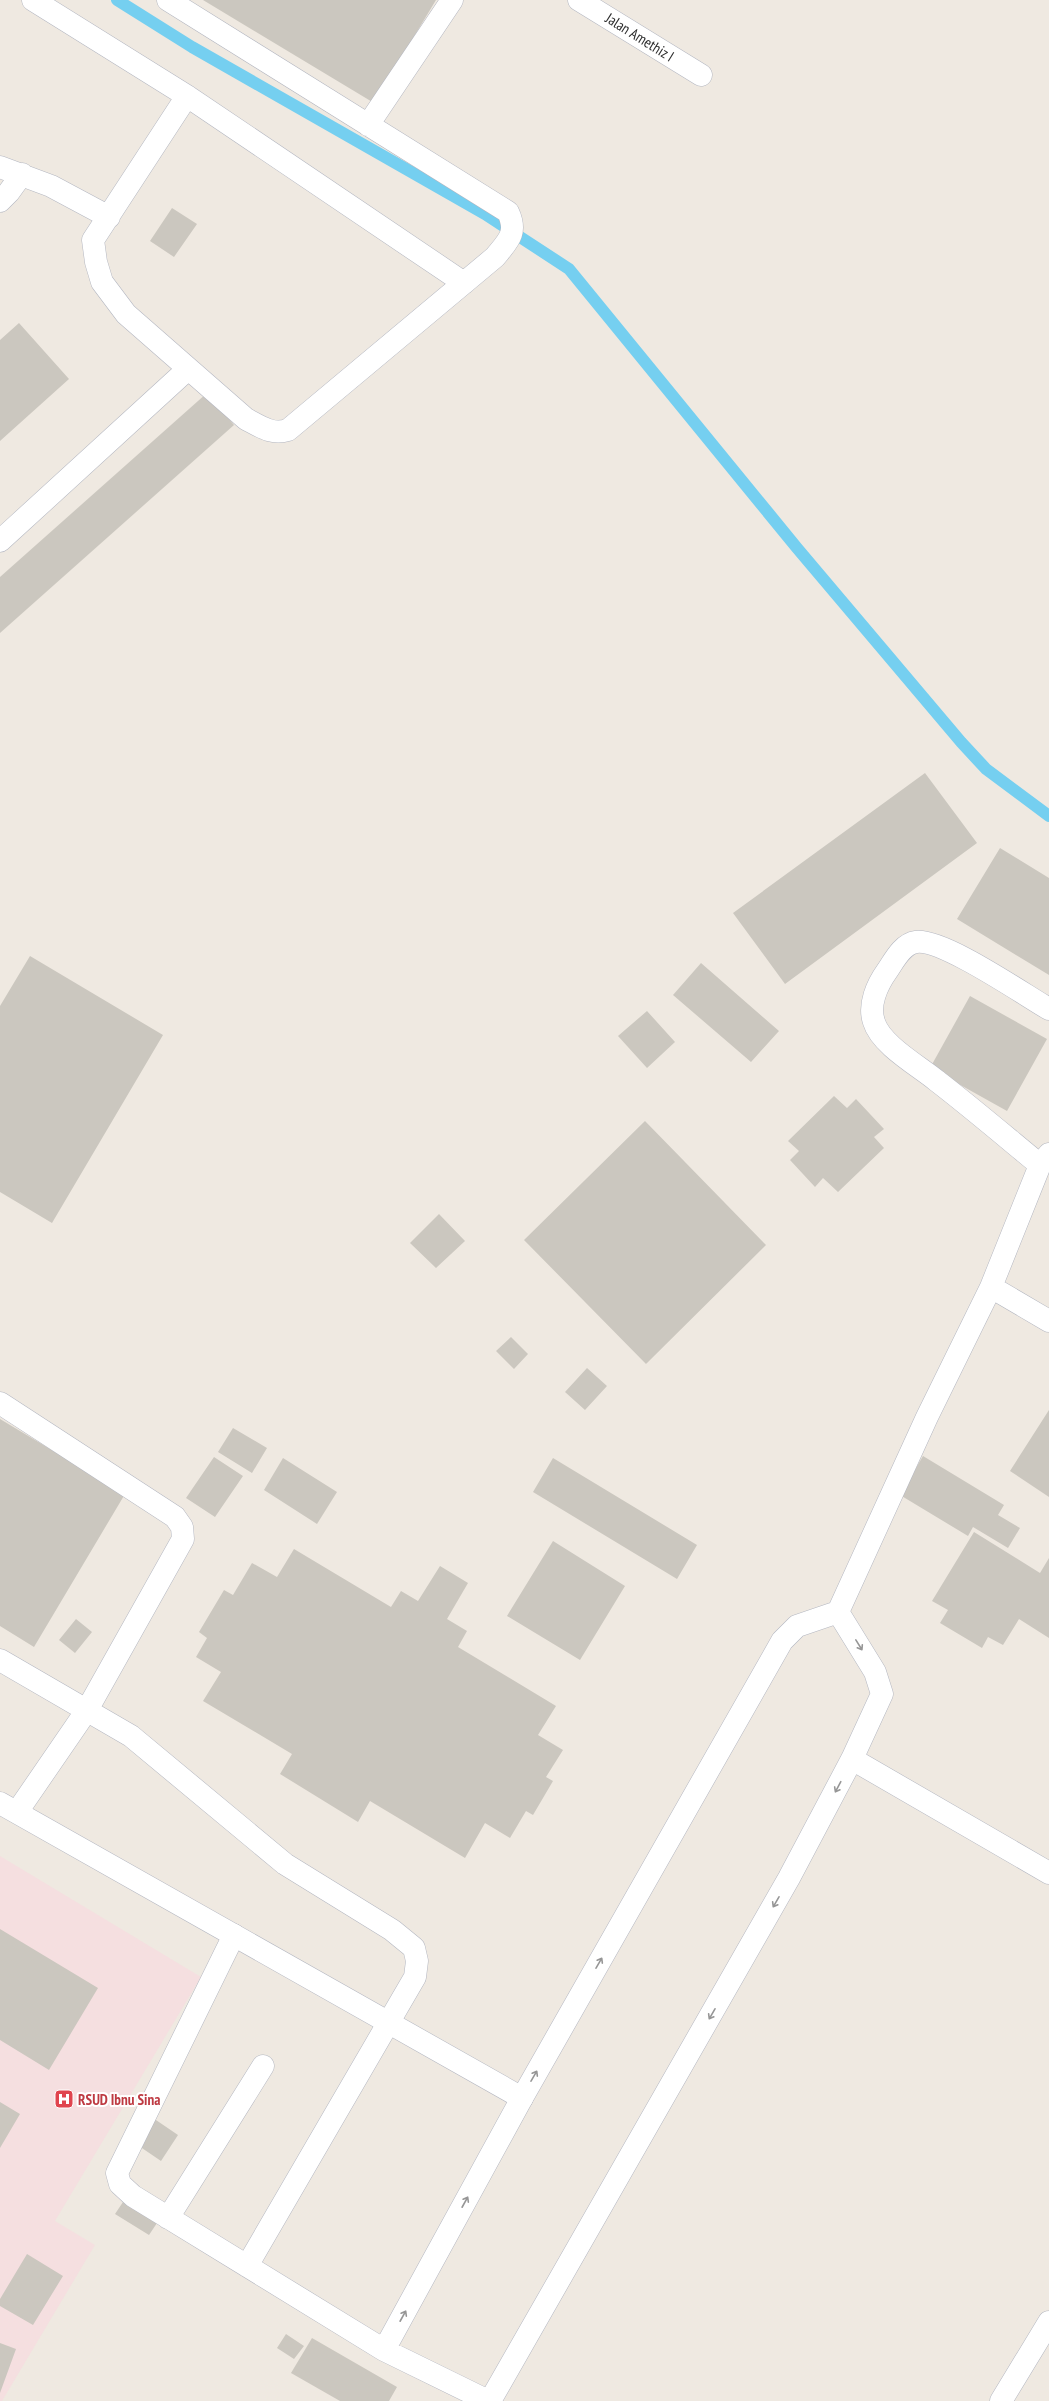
<svg xmlns="http://www.w3.org/2000/svg" width="1049" height="2401" font-family="'PT Sans Narrow',sans-serif">
<style>
.medical{fill:#f5dfe0}
.lines{fill:none;stroke-linecap:round;stroke-linejoin:round}
.stream{stroke:#75cff0;stroke-width:12}
.building{fill:#cbc7bf}
.lane-casing{stroke:#b4b7c1;stroke-width:23}
.street-casing{stroke:#b4b7c1;stroke-width:23}
.lane{stroke:#fff;stroke-width:22}
.street{stroke:#fff;stroke-width:22}
.oneway{stroke:#969696}
.labels{text-anchor:middle;dominant-baseline:central;stroke-width:4;stroke-linejoin:round;paint-order:stroke}
.street-label{font-size:15px;fill:#2e2e2e;stroke:#fff}
.health-label{font-size:15px;font-weight:bold;fill:#be3a42;stroke:#fff;text-anchor:start}
</style>
<rect width="100%" height="100%" fill="#efe9e1"/>
<path class="medical" d="M 0,1856 L 201,1977 L 55,2221 L 95,2245 L 2,2401 L 0,2401 Z"/>
<g class="lines">
<path class="stream" d="M 117,0 L 192,47 L 485,214 L 569,269 L 797,548 L 961,742 L 986,769 L 1049,816"/>
</g>
<path class="building" d="M 203,0 L 436,0 L 374,103 Z
M 172,208 L 197,224 L 174,257 L 150,241 Z
M 19,323 L 69,379 L 0,441 L 0,340 Z
M 207,393 L 234,425 L 0,633 L 0,577 Z
M 925,773 L 977,843 L 785,984 L 733,913 Z
M 1000,848 L 1049,878 L 1049,975 L 957,919 Z
M 30,956 L 163,1035 L 52,1223 L 0,1192 L 0,1006 Z
M 701,963 L 779,1031 L 751,1062 L 673,995 Z
M 970,996 L 1047,1039 L 1007,1111 L 930,1068 Z
M 647,1011 L 675,1042 L 647,1068 L 618,1036 Z
M 834,1096 L 847,1108 L 856,1099 L 884,1129 L 874,1137 L 884,1148 L 838,1192 L 823,1178 L 815,1187 L 790,1160 L 799,1151 L 788,1141 Z
M 645,1121 L 766,1245 L 646,1364 L 524,1240 Z
M 439,1214 L 465,1241 L 436,1268 L 410,1243 Z
M 511,1337 L 528,1354 L 514,1369 L 496,1351 Z
M 587,1368 L 607,1386 L 585,1410 L 565,1392 Z
M 1049,1410 L 1049,1497 L 1010,1471 Z
M 0,1419 L 125,1494 L 34,1647 L 0,1626 Z
M 233,1428 L 267,1448 L 252,1473 L 218,1452 Z
M 923,1456 L 1004,1505 L 998,1515 L 1020,1528 L 1008,1548 L 973,1527 L 968,1536 L 900,1495 Z
M 214,1457 L 243,1476 L 215,1517 L 186,1498 Z
M 283,1458 L 337,1492 L 317,1524 L 264,1490 Z
M 553,1458 L 697,1545 L 677,1579 L 533,1492 Z
M 974,1532 L 1040,1573 L 1049,1558 L 1049,1638 L 1019,1619 L 1003,1645 L 988,1637 L 982,1648 L 940,1623 L 948,1610 L 932,1601 Z
M 553,1541 L 625,1586 L 580,1660 L 507,1616 Z
M 294,1549 L 391,1607 L 401,1591 L 418,1601 L 440,1566 L 468,1583 L 447,1619 L 467,1631 L 458,1647 L 556,1706 L 538,1735 L 563,1750 L 546,1777 L 553,1781 L 533,1815 L 526,1811 L 510,1838 L 485,1823 L 465,1858 L 370,1801 L 358,1822 L 280,1774 L 292,1754 L 203,1701 L 221,1672 L 196,1657 L 207,1638 L 199,1632 L 224,1590 L 233,1595 L 252,1563 L 277,1577 Z
M 76,1619 L 92,1632 L 75,1653 L 59,1640 Z
M 0,1929 L 98,1988 L 49,2070 L 0,2040 Z
M 0,2102 L 20,2114 L 0,2148 Z
M 153,2118 L 178,2135 L 161,2161 L 136,2144 Z
M 123,2202 L 157,2223 L 149,2235 L 115,2214 Z
M 27,2254 L 63,2276 L 33,2325 L 0,2306 L 0,2299 Z
M 286,2334 L 304,2346 L 294,2359 L 277,2348 Z
M 312,2338 L 397,2387 L 389,2401 L 340,2401 L 291,2373 Z
M 0,2343 L 16,2349 L 0,2393 Z"/>
<g class="lines">
<defs>
<path id="lane" d="M 1040,1165 C 1006,1137 972,1108 937,1081 C 919,1066 881,1045 874,1022 C 868,1005 877,985 887,971 C 894,961 902,944 916,942 C 942,938 1023,994 1049,1009
M 991,1287 L 1049,1321
M 0,1403 L 175,1517 L 182,1527 L 183,1539 L 87,1710 L 17,1812
M 0,1660 L 131,1736 L 285,1864 L 392,1930 L 414,1948 L 417,1961 L 415,1977 L 247,2266
M 852,1759 L 1049,1873
M 234,1935 L 117,2173 L 120,2184 L 133,2196 L 384,2350 L 488,2401
M 168,2218 L 263,2066
M 384,2350 L 522,2098 L 782,1641 L 797,1626 L 838,1612 L 927,1417 L 991,1287 L 1040,1165 L 1049,1154
M 490,2401 L 789,1878 L 852,1759 L 882,1694 L 875,1672 L 838,1612
M 1001,2401 L 1049,2322"/>
<path id="street" d="M 33,0 L 187,96 L 464,283
M 168,0 L 508,212 C 518,233 508,241 495,257 L 288,430 C 272,435 261,427 246,419 L 126,314 L 102,282 L 96,262 L 93,240 L 187,96
M 579,0 L 701,75
M 368,125 L 452,0
M 0,167 L 51,186 L 109,217
M 0,201 L 9,192 L 22,174
M 0,541 L 188,369
M 0,1803 L 522,2098"/>
</defs>
<use href="#lane" class="lane-casing"/>
<use href="#street" class="street-casing"/>
<use href="#lane" class="lane"/>
<use href="#street" class="street"/>
</g>
<defs><path id="oneway-shaft" d="M-6 0H5M1.5-3L5.5 0L1.5 3" fill="none" stroke-width="1.6" stroke-linecap="round" stroke-linejoin="round"/></defs>
<g class="oneway">
<use href="#oneway-shaft" transform="translate(859 1645) rotate(58)"/>
<use href="#oneway-shaft" transform="translate(838 1787) rotate(118)"/>
<use href="#oneway-shaft" transform="translate(776 1902) rotate(120)"/>
<use href="#oneway-shaft" transform="translate(599 1963) rotate(-60)"/>
<use href="#oneway-shaft" transform="translate(712 2014) rotate(120)"/>
<use href="#oneway-shaft" transform="translate(534 2076) rotate(-60)"/>
<use href="#oneway-shaft" transform="translate(465 2202) rotate(-61)"/>
<use href="#oneway-shaft" transform="translate(403 2316) rotate(-61)"/>
</g>
<defs>
<symbol id="hospital-square" viewBox="-11 -11 22 22"><rect x="-9" y="-9" width="18" height="18" rx="4" fill="#e0444e" stroke="#fff"/><path d="M-5-5h3v3.5h4V-5h3V5h-3V1.5h-4V5h-3Z" fill="#fff"/></symbol>
</defs>
<g fill-rule="evenodd">
<use href="#hospital-square" x="53" y="2088" width="22" height="22"/>
</g>
<g class="labels">
<g class="street-label">
<text transform="translate(640 37) rotate(32)">Jalan Amethiz I</text>
</g>
<g class="health-label">
<text x="78" y="2099">RSUD Ibnu Sina</text>
</g>
</g>
</svg>
